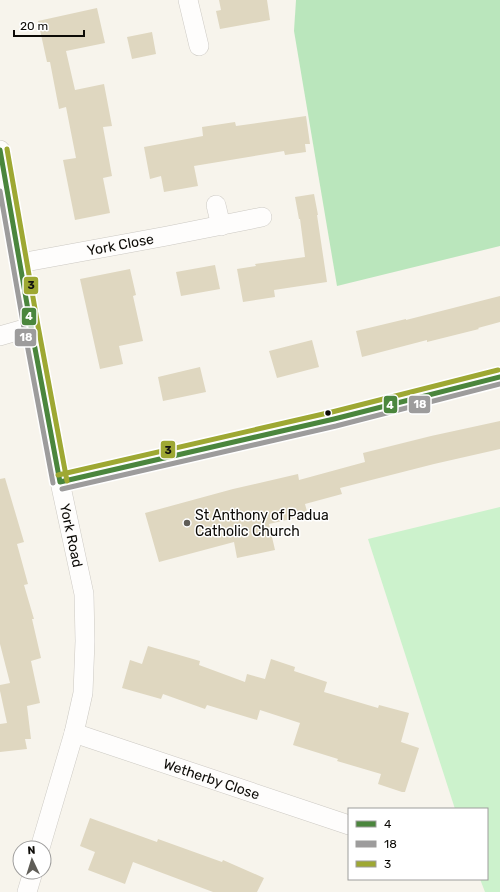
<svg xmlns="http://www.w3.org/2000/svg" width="500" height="892" font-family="Rubik,sans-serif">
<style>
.green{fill:#ccf2cc}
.forest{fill:#bae6bc}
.building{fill:#dfd7c0}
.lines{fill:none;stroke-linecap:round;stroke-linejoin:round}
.minor-casing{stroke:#ccc9c3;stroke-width:20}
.minor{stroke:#fefdfc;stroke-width:19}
.bus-1-casing{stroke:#fff;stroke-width:8}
.bus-2-casing{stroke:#fff;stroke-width:8}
.bus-3-casing{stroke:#fff;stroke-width:8}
.bus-1{stroke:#4b863d;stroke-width:5}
.bus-2{stroke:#9d9c9c;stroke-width:5}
.bus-3{stroke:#9ea833;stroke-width:5}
.bus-dot{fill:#0d0b07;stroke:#fff;stroke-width:1.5}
.poi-dot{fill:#5f5d57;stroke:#fff;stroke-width:1.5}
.labels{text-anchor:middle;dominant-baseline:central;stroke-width:3;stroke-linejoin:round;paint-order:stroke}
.street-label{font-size:14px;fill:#0d0b07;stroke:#fff}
.poi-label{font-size:14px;fill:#0d0b07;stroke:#fff;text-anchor:start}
.line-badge{stroke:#fff;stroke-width:1.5}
.badge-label{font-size:11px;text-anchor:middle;font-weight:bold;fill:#fff}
.pale-badge-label{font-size:11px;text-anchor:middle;font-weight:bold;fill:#111}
</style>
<rect width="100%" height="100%" fill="#f7f4ec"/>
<path class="green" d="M 500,507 L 500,892 L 485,892 L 480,879 L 487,879 L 487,809 L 455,809 L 368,539 Z"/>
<path class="forest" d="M 296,0 L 500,0 L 500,246 L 337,286 L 294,31 Z"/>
<path class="building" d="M 219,0 L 267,0 L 270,20 L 220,29 L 216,11 L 221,10 Z
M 97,8 L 105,43 L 66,51 L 75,90 L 104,84 L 112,126 L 103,127 L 112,176 L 103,178 L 110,213 L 75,220 L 63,160 L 76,158 L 66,107 L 59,109 L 50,62 L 47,62 L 38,21 Z
M 152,32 L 156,54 L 132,59 L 127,37 Z
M 306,116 L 310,144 L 305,144 L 306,152 L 285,155 L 284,151 L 194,166 L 198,186 L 164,192 L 161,176 L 150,179 L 144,147 L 203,136 L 202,127 L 235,122 L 236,126 Z
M 314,194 L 318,215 L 317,215 L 327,282 L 274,290 L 275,297 L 243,302 L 237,269 L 256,266 L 255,264 L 305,257 L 300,219 L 299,219 L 295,197 Z
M 215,265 L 220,289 L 181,296 L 176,272 Z
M 130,269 L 136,295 L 133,296 L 143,341 L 119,346 L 123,364 L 100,369 L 80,279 Z
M 500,296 L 500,322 L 478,328 L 479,329 L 427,342 L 427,340 L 362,357 L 356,331 L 406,319 L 406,320 Z
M 312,340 L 319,367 L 277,378 L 269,351 Z
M 200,367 L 206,392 L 163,401 L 158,377 Z
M 500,421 L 500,449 L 434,464 L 340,488 L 342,494 L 305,504 L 308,515 L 269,524 L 275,550 L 237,558 L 234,542 L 159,562 L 145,513 L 233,489 L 298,474 L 299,480 L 365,462 L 363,453 L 431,436 Z
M 5,478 L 24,542 L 17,544 L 28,584 L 24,585 L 34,619 L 32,619 L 41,658 L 31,661 L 40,703 L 27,706 L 31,739 L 25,739 L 27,749 L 0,752 L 0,724 L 7,723 L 0,691 L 0,685 L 10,683 L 0,644 L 0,479 Z
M 148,646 L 200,661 L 199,665 L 245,682 L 247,674 L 265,679 L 271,659 L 295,667 L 294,671 L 327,682 L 324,692 L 378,708 L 379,705 L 409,713 L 401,742 L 419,748 L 405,792 L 402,792 L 378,784 L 381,774 L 337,761 L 338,759 L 293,745 L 300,723 L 260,710 L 257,720 L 207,705 L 205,709 L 163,694 L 161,699 L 122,688 L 130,660 L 142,664 Z
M 90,818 L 157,842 L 158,839 L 222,862 L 223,860 L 264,878 L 257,892 L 213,892 L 133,862 L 125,884 L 88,870 L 95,852 L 80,846 Z"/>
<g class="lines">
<defs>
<g id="minor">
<path d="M 188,0 L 199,46"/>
<path id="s1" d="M 0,150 L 31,327 L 60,482 L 84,594 L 85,641 L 83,693 L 74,733 L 40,848"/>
<path d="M 216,205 L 221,226"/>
<path id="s2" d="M 20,263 L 167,236 L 262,217"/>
<path d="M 0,336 L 31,327"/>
<path d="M 60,482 L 334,419 L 500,377"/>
<path id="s3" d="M 74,733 L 349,825"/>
<path d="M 27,892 L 33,872"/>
</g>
</defs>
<use href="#minor" class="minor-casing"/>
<use href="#minor" class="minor"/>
<defs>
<path id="bus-1" d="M 0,150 L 31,327 L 60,482
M 60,482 L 334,419 L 500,377"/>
<path id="bus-2" d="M 0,191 L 24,328 L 53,483
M 62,489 L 336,426 L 500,384"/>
<path id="bus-3" d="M 7,149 L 38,326 L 67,481
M 58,475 L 332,412 L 498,370"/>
</defs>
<use href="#bus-1" class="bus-1-casing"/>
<use href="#bus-2" class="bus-2-casing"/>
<use href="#bus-3" class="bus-3-casing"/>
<use href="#bus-1" class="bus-1"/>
<use href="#bus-2" class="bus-2"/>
<use href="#bus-3" class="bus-3"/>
</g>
<circle class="bus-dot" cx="328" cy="413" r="3.5"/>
<circle class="poi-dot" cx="187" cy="523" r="4"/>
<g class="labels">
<g class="street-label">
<text stroke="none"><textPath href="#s2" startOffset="102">York Close</textPath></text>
<text stroke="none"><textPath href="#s1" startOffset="392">York Road</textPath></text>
<text stroke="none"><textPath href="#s3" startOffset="145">Wetherby Close</textPath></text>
</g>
<g class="poi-label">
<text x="195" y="515">St Anthony of Padua<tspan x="195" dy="16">Catholic Church</tspan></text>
</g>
</g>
<g class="line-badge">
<rect x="23" y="276" width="16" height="19" rx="4" fill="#9ea833"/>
<rect x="21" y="307" width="16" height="19" rx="4" fill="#4b863d"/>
<rect x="14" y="328" width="23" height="19" rx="4" fill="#9d9c9c"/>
<rect x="408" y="395" width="23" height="19" rx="4" fill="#9d9c9c"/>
<rect x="383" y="395" width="15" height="19" rx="4" fill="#4b863d"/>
<rect x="160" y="440" width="16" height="19" rx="4" fill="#9ea833"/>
</g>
<g class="badge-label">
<text x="29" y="320">4</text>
<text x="26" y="341">18</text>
<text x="420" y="408">18</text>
<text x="390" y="409">4</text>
</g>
<g class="pale-badge-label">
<text x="31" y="289">3</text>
<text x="168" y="454">3</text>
</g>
<rect x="348" y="808" width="140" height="72" fill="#ffffff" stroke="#9e9d9c"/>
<rect x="356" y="821" width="20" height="6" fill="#4b863d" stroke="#9e9d9c"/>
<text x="384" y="828" font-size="12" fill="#0d0b07">4</text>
<rect x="356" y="841" width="20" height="6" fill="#9d9c9c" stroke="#9e9d9c"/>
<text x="384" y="848" font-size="12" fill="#0d0b07">18</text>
<rect x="356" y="861" width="20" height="6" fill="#9ea833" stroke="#9e9d9c"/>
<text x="384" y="868" font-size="12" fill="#0d0b07">3</text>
<g transform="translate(32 860) rotate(356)"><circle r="19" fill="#ffffff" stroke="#9e9d9c"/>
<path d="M0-3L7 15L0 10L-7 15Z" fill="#5f5d57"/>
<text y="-6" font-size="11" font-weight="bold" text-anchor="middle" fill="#0d0b07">N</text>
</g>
<path d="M14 30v6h70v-6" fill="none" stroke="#0d0b07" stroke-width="2"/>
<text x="20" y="30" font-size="12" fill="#0d0b07" stroke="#ffffff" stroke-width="3" paint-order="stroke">20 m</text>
</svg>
